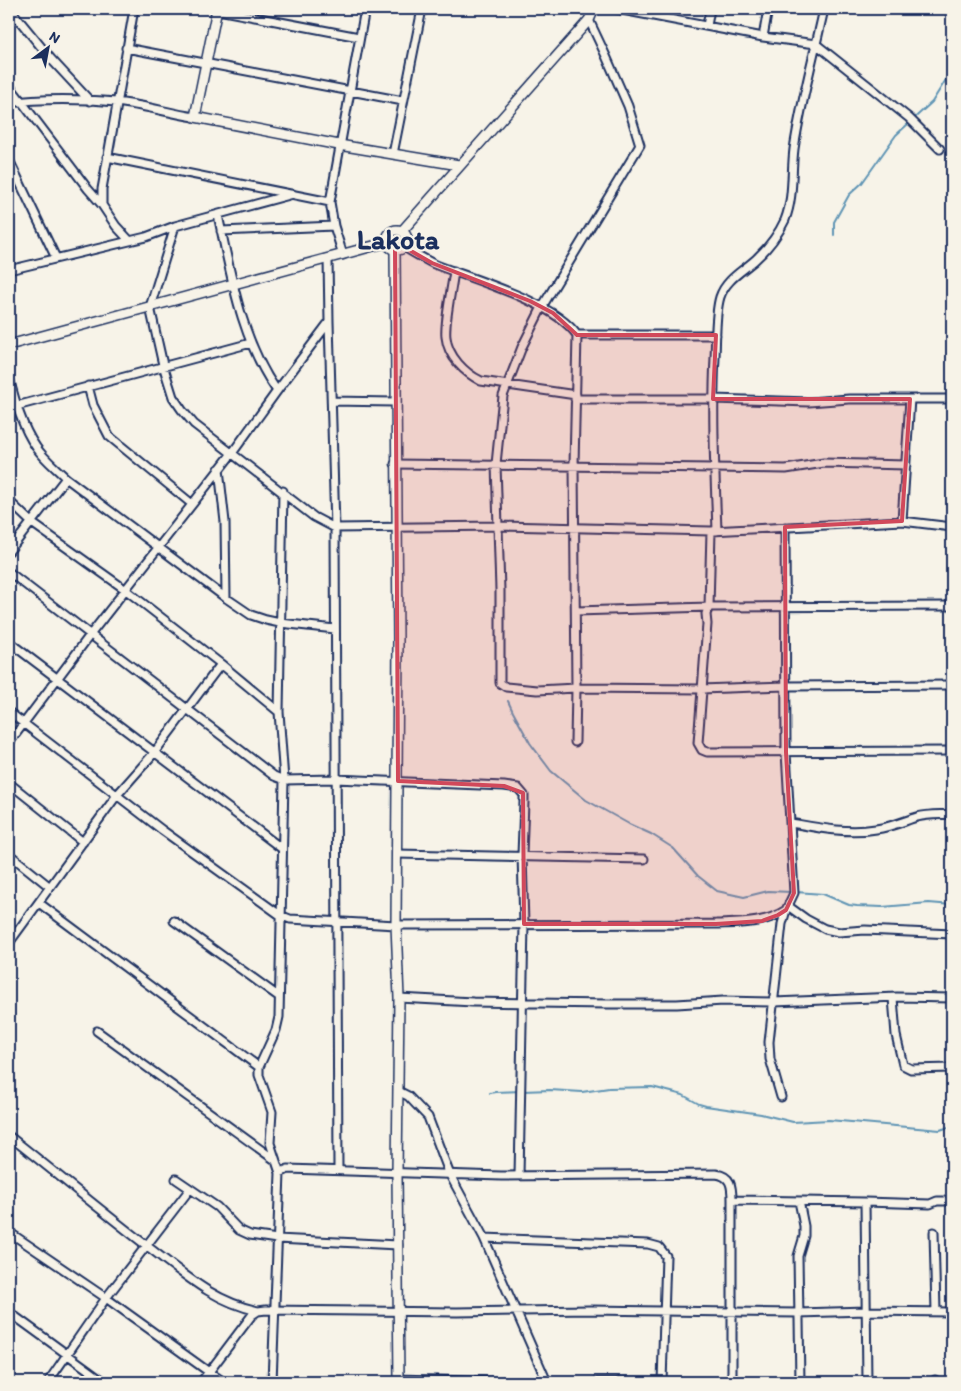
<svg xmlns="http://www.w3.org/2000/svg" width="961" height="1391" font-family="Itim,sans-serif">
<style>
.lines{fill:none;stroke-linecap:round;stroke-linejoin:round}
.stream{stroke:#5f94b4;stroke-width:2}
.minor-casing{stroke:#1b2f5e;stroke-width:11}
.tertiary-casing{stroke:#1b2f5e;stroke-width:12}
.secondary-casing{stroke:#1b2f5e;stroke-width:12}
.minor{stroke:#f7f3e8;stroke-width:7}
.tertiary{stroke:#f7f3e8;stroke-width:9}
.secondary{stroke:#f7f3e8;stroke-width:9}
.marked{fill:#d1495b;fill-opacity:0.2;stroke:#d1495b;stroke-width:4;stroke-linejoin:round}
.labels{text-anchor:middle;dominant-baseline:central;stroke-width:4.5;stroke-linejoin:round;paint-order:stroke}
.town-label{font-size:28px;font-weight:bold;fill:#1b2f5e;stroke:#f7f3e8}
</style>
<rect width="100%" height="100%" fill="#f7f3e8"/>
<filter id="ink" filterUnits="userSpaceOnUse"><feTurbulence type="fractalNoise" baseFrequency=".02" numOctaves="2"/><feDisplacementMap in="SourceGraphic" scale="10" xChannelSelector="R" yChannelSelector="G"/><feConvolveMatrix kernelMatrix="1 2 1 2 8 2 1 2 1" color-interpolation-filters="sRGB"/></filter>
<g filter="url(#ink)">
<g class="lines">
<path class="stream" d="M 834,235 L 834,222 L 849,195 L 862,183 L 896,135 L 932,102 L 952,70
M 508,701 L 513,712 L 530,743 L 551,771 L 586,800 L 629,824 L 651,834 L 673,848 L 698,876 L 717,891 L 744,897 L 768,891 L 791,892
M 796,892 L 823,894 L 849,905 L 857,906 L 882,907 L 929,903 L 952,905
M 490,1093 L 495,1092 L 550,1090 L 582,1092 L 609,1088 L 652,1087 L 683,1095 L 699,1104 L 706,1106 L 761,1114 L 793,1122 L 829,1120 L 940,1130 L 952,1126"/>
<defs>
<path id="minor" d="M 10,9 L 51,59 L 90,101
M 213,9 L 359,37
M 617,9 L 763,37 L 816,44 L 909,118 L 940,149
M 656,16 L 658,9
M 589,20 L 606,56 L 628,106 L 640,145 L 542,307 L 522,347 L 503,396 L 496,464 L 500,590 L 500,683 L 506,687 L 537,690 L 576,688 L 701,689 L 786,686 L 952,685
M 707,26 L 710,9
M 763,37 L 768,9
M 126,48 L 403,101
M 9,85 L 88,189 L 102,205
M 9,103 C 39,98 86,99 116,102 C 143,105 169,113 195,117
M 393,154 L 422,9
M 107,157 L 330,202
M 9,160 L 56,258
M 218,215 C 231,275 241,340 277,391
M 175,226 L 150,307 L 163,365 L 173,397 L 182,410 L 194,424 L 314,517 L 335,528 L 498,526 L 711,531 L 902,521 L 952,527
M 221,231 L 334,226
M 129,240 L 116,226 L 102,205 L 102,189 L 134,9
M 404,247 C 414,253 424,259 434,264 C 474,280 553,301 577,335 L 574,465 L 576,688 L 575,742
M 343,255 L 334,226 L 330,202 L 365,9
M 9,270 L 146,237 L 175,226 L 293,194
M 454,271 C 452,288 444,323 446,337 C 448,357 465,373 481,381 L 576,395
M 329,322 L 335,528 L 338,1170
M 577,335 L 716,335
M 9,378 C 15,401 22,427 36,447 C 44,459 56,468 66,478 L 226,598 L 251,615 L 266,620 L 280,623 L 335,629
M 88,386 L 93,405 L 109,436 L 192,504
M 575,399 L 713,399 L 809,402 L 849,399 L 952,399
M 332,401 L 395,402
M 9,408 L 251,343
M 395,464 L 786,469 L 824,463 L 906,465
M 219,469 L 225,522 L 226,598
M 9,501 L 32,523 L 126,590 L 221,664 L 279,712
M 902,521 L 910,399
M 711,531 L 709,607 L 706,614 L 707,624 L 698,743 L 702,750 L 707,752 L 952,751
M 717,531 C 715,473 712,415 715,357 C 716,340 715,313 720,297 C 726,279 743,271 756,259 C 768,248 778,235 785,220 C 794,197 791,173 794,149 C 801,102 814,55 824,9
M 9,551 L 66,478
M 9,572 L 274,776 L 284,780 L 335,779 L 504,786 L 518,788 L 524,795 L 524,802 L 522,855 L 524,924 L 519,1176
M 576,611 L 709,607 L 952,606
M 9,642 L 281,848
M 9,712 L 162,830 L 280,915 L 290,919 L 396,925 L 716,924 C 741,923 765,924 786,910
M 9,743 L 90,635 L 233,452 L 277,391 L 329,322 L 328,259
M 9,783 L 83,842
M 791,823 C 819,828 848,834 876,829 C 891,827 904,821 917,817 C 929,814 941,815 952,814
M 9,854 L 50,887
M 397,854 L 644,859
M 39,903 L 259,1067
M 788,906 L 806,919 L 825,929 L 839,932 L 865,930 L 952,934
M 174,921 L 278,996
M 9,929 L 15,934
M 9,943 L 117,795 L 154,753 L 221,664
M 399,998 L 473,1002 L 608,1004 L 677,1004 L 723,1001 L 774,1002 L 897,997 L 952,998
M 893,998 L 896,1035 L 903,1065 L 911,1069 L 952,1068
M 97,1031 L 275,1160
M 398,1091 L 408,1096 L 428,1117 L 450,1175 L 484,1238 L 547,1382
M 781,1097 L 770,1059 L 769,1042 L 782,924 L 786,910 L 794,893 L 786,752 L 785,527
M 9,1136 C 55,1172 100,1210 147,1246 C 183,1273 212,1301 258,1311
M 280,1173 L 288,1169 L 501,1176 L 716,1174 C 731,1176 732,1186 732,1200
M 176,1179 L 217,1207 L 239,1230 L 250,1235 L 277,1239 L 398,1245
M 799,1201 L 804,1226 L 804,1236 L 798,1256 L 800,1382
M 865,1202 L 930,1204 L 937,1201 L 952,1201
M 9,1232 L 106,1298 L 209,1372 L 252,1315 L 258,1311 L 266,1310 L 457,1312 L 590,1310 L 798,1313 L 866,1311 L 952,1312
M 934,1232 L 936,1312
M 484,1238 L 648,1244 L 659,1247 L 666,1256 L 662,1382
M 9,1312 L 105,1382
M 398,1379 L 507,1382
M 48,1382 L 106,1298 L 190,1189
M 201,1382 L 209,1372 L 224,1382
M 272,1382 L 280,1173 L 270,1143 L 272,1112 L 259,1075 L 259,1067 L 276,1030 L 279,1017 L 284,780 L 279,712 L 283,491
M 596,1382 L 636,1382
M 732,1382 L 732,1200 L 865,1202 L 867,1382
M 935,1382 L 935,1380"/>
<path id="tertiary" d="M 217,9 L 195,117 L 339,145 L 459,165"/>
<path id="secondary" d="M387 240a10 10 0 1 1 20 0a10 10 0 1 1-20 0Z
M 402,231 L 589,20 L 594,9
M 395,249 L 398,640 L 396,925 L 399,998 L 397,1173 L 399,1382
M 9,345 L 388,242"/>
</defs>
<use href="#minor" class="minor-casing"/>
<use href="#tertiary" class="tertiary-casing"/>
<use href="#secondary" class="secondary-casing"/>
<use href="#minor" class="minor"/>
<use href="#tertiary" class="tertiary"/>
<use href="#secondary" class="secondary"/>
</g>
</g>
<path class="marked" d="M 404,247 L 432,263 L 530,301 L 553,313 L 577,335 L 716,335 L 713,399 L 910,399 L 902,521 L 785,527 L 786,752 L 794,893 L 786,910 L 778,915 L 762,921 L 716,924 L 524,924 L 523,793 L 504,786 L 398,781 L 395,249 Z"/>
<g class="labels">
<g class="town-label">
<text x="398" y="239">Lakota</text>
</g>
</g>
<rect width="961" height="1391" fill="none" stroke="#f7f3e8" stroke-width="30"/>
<rect x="15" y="15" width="931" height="1361" fill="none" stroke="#1b2f5e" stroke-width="2" filter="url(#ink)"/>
<g transform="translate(48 48) rotate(32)" stroke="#f7f3e8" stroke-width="4" paint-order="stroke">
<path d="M0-4L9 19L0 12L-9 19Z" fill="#1b2f5e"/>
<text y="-8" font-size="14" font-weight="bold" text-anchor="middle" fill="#1b2f5e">N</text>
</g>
</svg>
